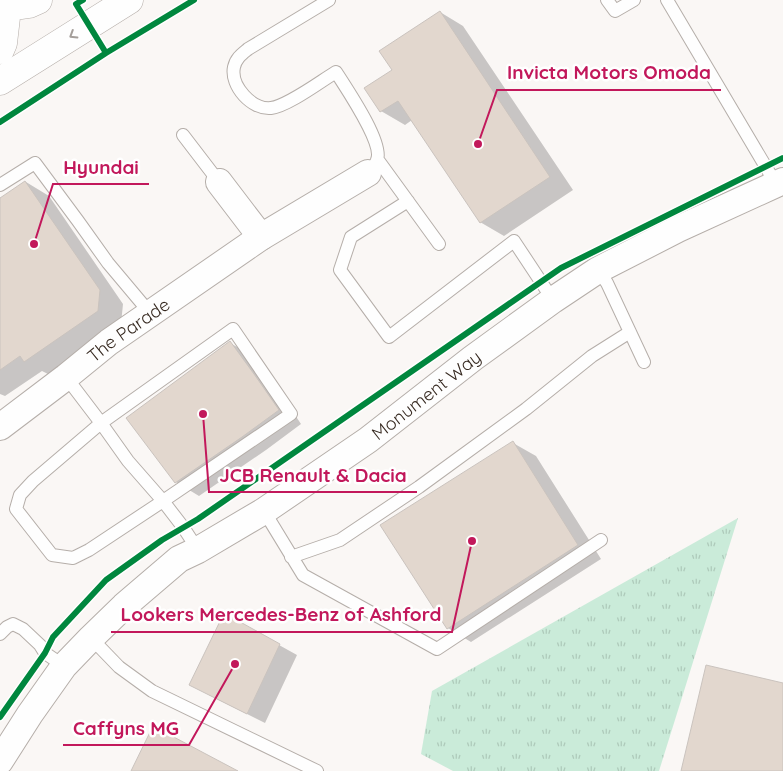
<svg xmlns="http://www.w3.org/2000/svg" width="783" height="771" font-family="Quicksand,sans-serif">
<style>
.grass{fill:url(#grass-tufts)}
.shadow{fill:#0003}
.building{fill:#e2d7ce;stroke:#cac3be}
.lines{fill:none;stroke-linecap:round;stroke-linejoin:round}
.service-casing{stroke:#b5aea9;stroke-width:14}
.minor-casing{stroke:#b5aea9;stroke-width:28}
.tertiary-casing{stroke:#b5aea9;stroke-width:29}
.trunk-casing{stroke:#b5aea9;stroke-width:29}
.service{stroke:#fefefe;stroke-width:12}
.minor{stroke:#fefefe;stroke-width:26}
.tertiary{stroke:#fefefe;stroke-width:28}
.trunk{stroke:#fefefe;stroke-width:28}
.cycleway-casing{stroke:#fff;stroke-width:9}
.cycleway{stroke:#00873e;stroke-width:6}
.oneway{stroke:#a49e9a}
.labels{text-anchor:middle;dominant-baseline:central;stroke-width:5;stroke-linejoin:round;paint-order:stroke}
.street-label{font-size:18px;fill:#362920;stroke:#fff}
.leader{fill:none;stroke:#c2185b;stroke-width:2}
.callout-dot{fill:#c2185b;stroke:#fff;stroke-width:2}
.callout-label{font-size:19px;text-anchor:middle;font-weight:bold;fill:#c2185b;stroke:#fff;stroke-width:5;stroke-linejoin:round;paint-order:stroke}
</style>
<defs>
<pattern id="grass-tufts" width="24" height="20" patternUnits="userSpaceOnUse" patternTransform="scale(1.25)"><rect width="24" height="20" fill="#caebd9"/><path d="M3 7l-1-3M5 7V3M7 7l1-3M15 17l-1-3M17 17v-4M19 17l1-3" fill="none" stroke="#aecaba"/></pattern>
</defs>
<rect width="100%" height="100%" fill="#faf7f5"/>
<path class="grass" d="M 738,518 L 659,771 L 453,771 L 421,754 L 432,691 Z"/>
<path class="shadow" d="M 440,12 L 463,26 L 573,190 L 504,236 L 480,222 L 412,120 L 405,125 L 381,111 L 366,88 L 394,70 Z
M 26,182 L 49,196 L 123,304 L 121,324 L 48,374 L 42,371 L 5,396 L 0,394 L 0,200 Z
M 230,343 L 253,356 L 277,388 L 301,424 L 266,450 L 199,496 L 176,482 Z
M 513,443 L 536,456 L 601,559 L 471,642 L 448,628 Z
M 279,645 L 297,655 L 265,723 L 209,695 Z"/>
<path class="building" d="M 440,11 L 550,177 L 480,223 L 398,101 L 380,112 L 364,88 L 392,70 L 379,51 Z
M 25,181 L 100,290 L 98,311 L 24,362 L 20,356 L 0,370 L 0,198 Z
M 230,341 L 254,374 L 279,410 L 242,437 L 175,483 L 126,418 Z
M 513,441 L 578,545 L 447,629 L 380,525 Z
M 224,613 L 280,644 L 247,714 L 189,685 Z
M 706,665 L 783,683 L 783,771 L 681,771 Z
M 153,726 L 238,771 L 131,771 Z"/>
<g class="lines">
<defs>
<path id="service" d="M 329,0 L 248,49 C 242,54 236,58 234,67 C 230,86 252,110 271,108 C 288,106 321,81 336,72 C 346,88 384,143 377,160 C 376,165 370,169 368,173
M 607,0 L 615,11 L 634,0
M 667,0 L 776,184
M 183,135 L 219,182
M 378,160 L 439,244
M 0,185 L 35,163 L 78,221 L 108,263 L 150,313
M 408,201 L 351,237 L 340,270 L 389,337 L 514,241 L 553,300
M 598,270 L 607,283 L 644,362
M 233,329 L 291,414 L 163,501 L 128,461 L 101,423 Z
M 66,377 L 101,423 L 33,481 L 20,495 L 16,509 L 52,555 L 73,558 L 89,550 L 163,501 L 183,527 L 198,550
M 264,511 L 303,575 L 437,649 L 601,540
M 291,557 L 340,540 L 419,487 L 526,409 L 592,356 L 630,332
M 0,634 L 7,627 L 13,624 L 23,629 L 40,645 L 45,653 L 64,666
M 91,638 L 119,667 L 152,691 L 317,771"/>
<g id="minor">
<path d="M 219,182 L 261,237"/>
<path id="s1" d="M 0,427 L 66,377 L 109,342 L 261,237 L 368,173"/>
<path id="s2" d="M 0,761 L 30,714 L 64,666 L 91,638 L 124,606 L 179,559 L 198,550 L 264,511 L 368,440 L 473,358 L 553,300 L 598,270 L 678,229 L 783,181"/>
</g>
<path id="tertiary" d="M 0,2 L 8,7 L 29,4 L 38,0
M 0,50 L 3,43 L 8,0"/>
<path id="trunk" d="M 0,81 L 129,0"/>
</defs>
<use href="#service" class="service-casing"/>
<use href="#minor" class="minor-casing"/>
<use href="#tertiary" class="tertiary-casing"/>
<use href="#trunk" class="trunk-casing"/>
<use href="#service" class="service"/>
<use href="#minor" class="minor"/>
<use href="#tertiary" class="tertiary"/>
<use href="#trunk" class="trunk"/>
<defs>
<path id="cycleway" d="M 83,0 L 76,4 L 106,53
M 0,122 L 106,53 L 194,0
M 0,717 L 45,653 L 53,637 L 106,580 L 162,540 L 198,519 L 561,268 L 783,158"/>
</defs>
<use href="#cycleway" class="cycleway-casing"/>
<use href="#cycleway" class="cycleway"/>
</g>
<defs><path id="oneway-chevron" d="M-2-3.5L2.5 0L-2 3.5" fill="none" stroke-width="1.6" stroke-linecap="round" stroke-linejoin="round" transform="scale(1.25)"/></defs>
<use class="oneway" href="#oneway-chevron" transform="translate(73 35) rotate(148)"/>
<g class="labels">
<g class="street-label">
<text stroke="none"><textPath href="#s1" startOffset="161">The Parade</textPath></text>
<text stroke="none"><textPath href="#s2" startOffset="569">Monument Way</textPath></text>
</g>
</g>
<path class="leader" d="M478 144L497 90H721M34 244L53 184H149M203 414L209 492H417M472 541L452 632H111M235 664L189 745H63"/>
<g class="callout-dot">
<circle cx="478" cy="144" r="5"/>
<circle cx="34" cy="244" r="5"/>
<circle cx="203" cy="414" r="5"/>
<circle cx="472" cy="541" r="5"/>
<circle cx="235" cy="664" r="5"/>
</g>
<g class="callout-label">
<text x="609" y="79">Invicta Motors Omoda</text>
<text x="101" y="174">Hyundai</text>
<text x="313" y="482">JCB Renault &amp; Dacia</text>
<text x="281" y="621">Lookers Mercedes-Benz of Ashford</text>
<text x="126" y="735">Caffyns MG</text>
</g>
</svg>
